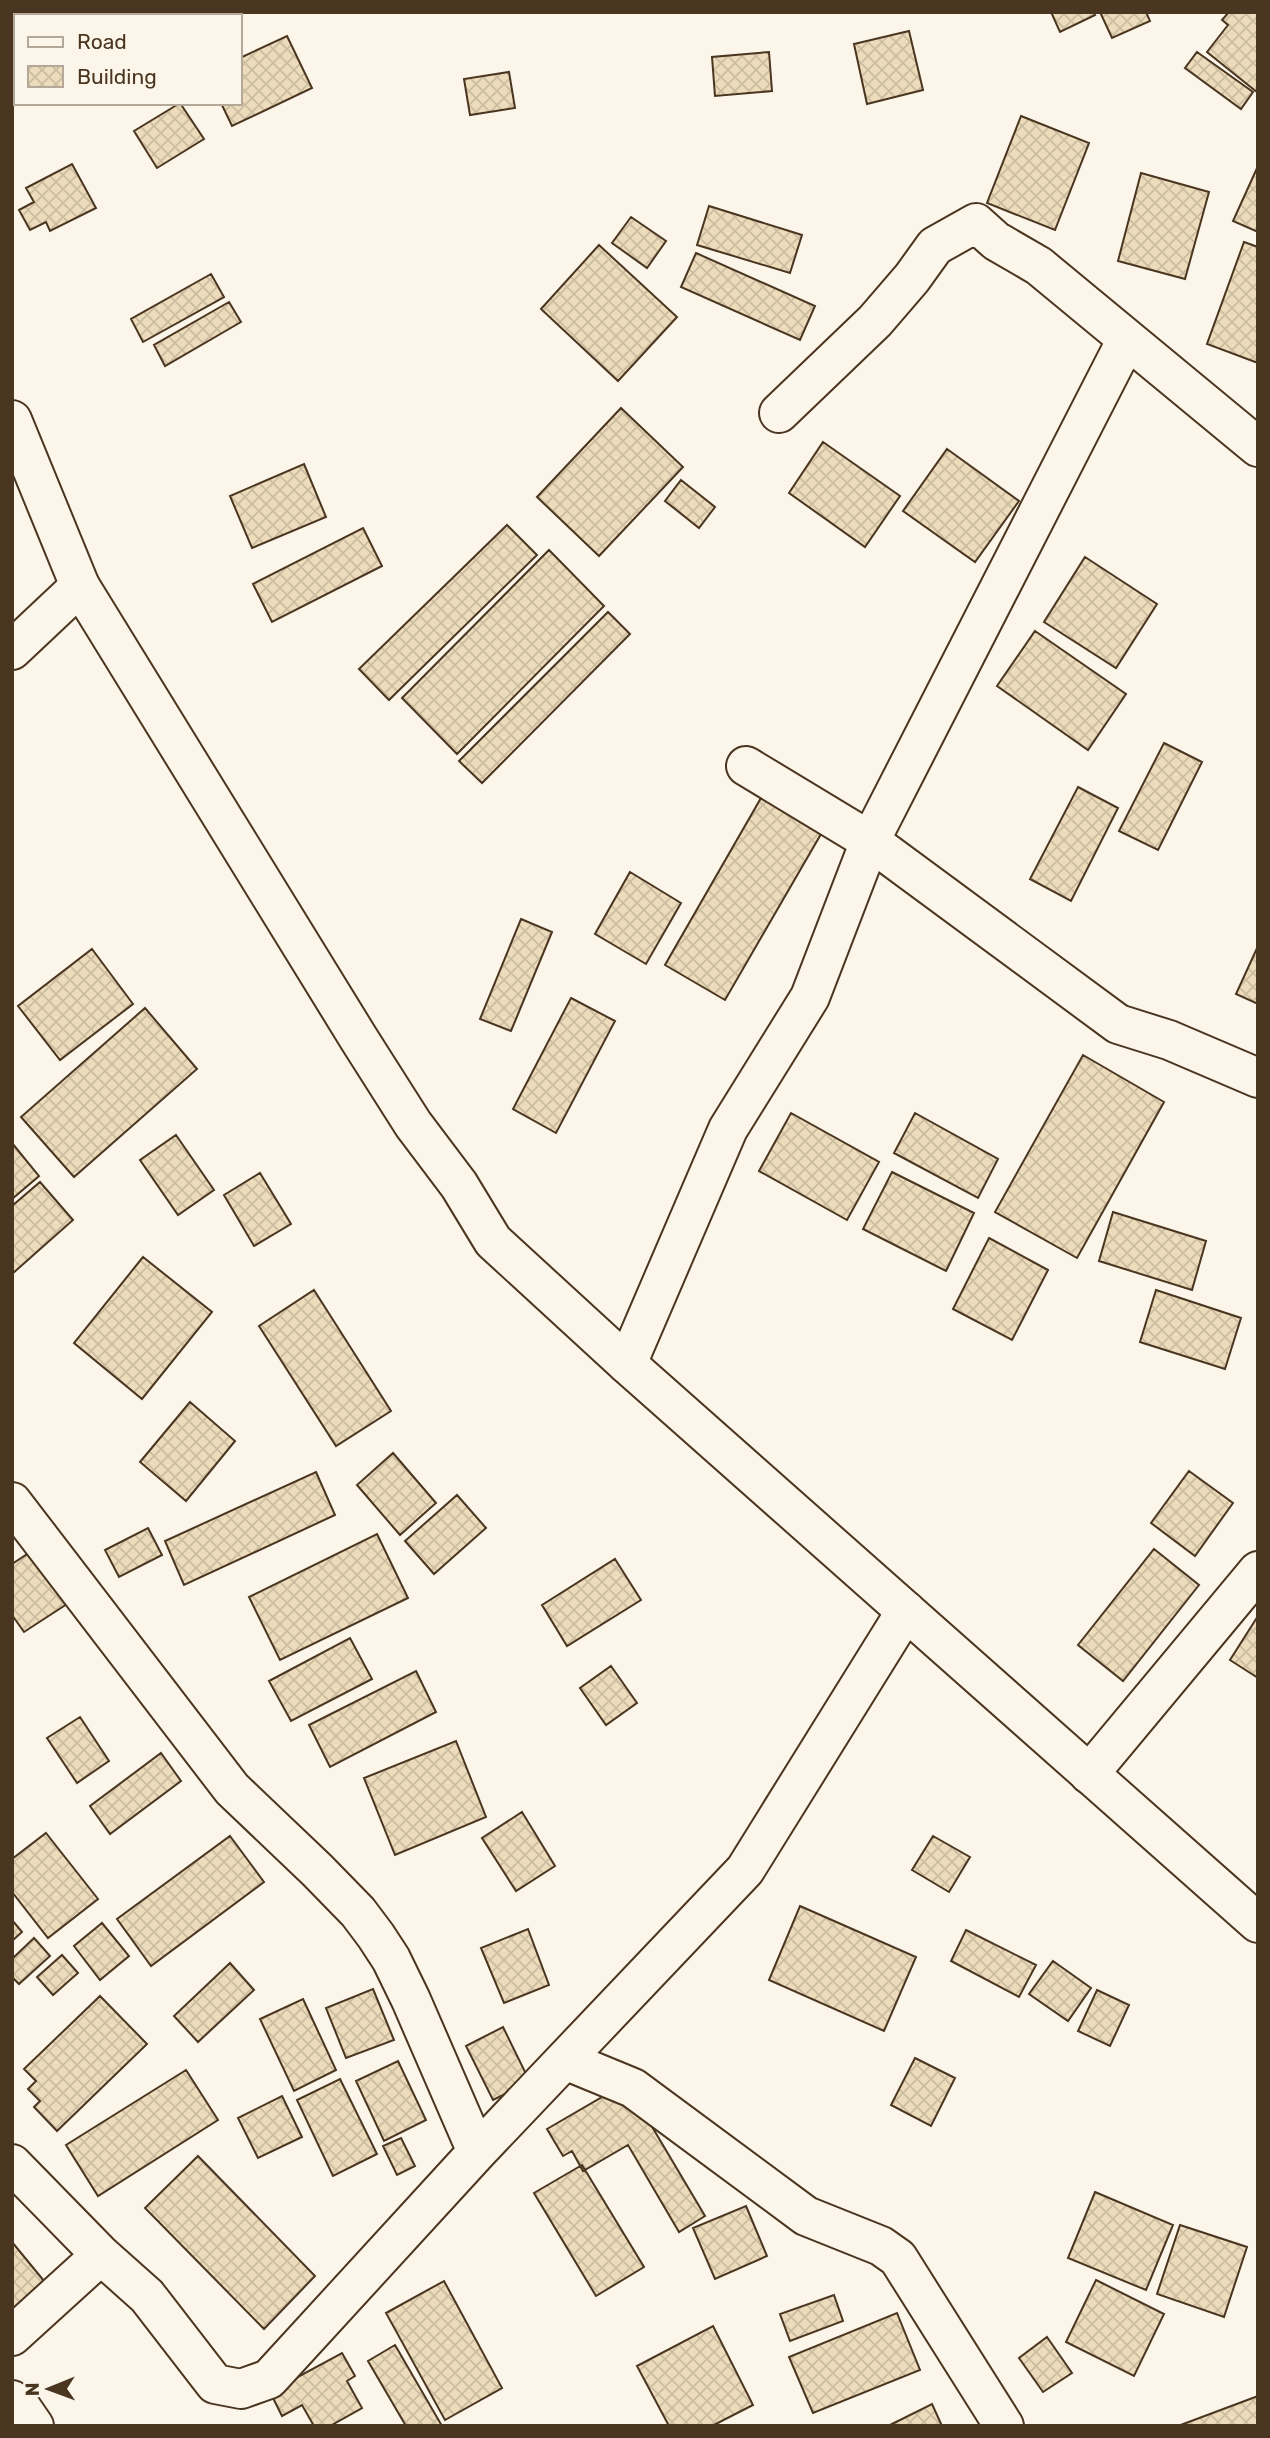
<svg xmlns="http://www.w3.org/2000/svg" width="1270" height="2438" font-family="Rubik,sans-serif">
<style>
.building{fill:url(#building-cross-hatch);stroke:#4a3520;stroke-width:2}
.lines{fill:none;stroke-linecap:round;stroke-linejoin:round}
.minor-casing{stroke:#4a3520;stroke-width:42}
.tertiary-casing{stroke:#4a3520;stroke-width:42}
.minor{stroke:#fbf6e9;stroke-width:38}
.tertiary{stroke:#fbf6e9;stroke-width:38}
</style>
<defs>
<pattern id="building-cross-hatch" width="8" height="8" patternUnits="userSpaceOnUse" patternTransform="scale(1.75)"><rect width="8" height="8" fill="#ecdcbc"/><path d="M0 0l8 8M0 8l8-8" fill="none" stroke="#ccbda1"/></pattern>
</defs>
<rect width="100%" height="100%" fill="#fbf6e9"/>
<path class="building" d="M 1051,12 L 1093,12 L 1095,15 L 1060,32 Z
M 1100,12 L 1146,12 L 1150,21 L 1112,38 Z
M 1229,12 L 1258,12 L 1258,93 L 1207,52 L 1228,25 L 1222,20 Z
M 909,31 L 923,90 L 867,104 L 854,44 Z
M 287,36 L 312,88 L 232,126 L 221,103 L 240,103 L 240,58 Z
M 769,52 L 772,91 L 715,96 L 712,57 Z
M 1197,52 L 1253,92 L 1241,109 L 1185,68 Z
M 509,72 L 515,108 L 470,115 L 464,79 Z
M 180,103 L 204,139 L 157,168 L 134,131 Z
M 1021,116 L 1089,143 L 1055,230 L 987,203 Z
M 72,164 L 96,208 L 50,231 L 46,222 L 30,230 L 19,210 L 34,202 L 26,188 Z
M 1258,166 L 1258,232 L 1233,221 Z
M 1141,173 L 1209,192 L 1185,279 L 1118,261 Z
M 709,206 L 802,235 L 790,273 L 697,245 Z
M 631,217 L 666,241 L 647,268 L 612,243 Z
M 1244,242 L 1258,247 L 1258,363 L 1207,344 Z
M 599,245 L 677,317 L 618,381 L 541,309 Z
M 696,253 L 815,306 L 800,340 L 681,287 Z
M 211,274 L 224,297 L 143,342 L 131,319 Z
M 229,302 L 241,322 L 165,366 L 154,345 Z
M 621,408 L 683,467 L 599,556 L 537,497 Z
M 823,442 L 900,496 L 865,547 L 789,493 Z
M 947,449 L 1019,501 L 975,562 L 903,511 Z
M 304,464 L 326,517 L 252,548 L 230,496 Z
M 681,480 L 715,507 L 699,528 L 665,501 Z
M 507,525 L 537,555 L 389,700 L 359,669 Z
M 363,528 L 382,566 L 272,622 L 253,584 Z
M 549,550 L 604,606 L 457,754 L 402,698 Z
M 1085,557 L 1157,604 L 1116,668 L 1044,622 Z
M 608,612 L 630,634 L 482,783 L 459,761 Z
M 1035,631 L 1126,694 L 1088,750 L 997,686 Z
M 1164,743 L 1202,762 L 1158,850 L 1119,831 Z
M 1078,787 L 1118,808 L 1071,901 L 1030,879 Z
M 761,798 L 821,834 L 725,1000 L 665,965 Z
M 630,872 L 681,903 L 646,964 L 595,934 Z
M 521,919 L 552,932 L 511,1031 L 480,1019 Z
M 1258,946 L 1258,1004 L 1236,994 Z
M 92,949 L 133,1004 L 60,1060 L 18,1006 Z
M 571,998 L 615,1021 L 556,1133 L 513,1109 Z
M 145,1008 L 197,1069 L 74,1177 L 21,1117 Z
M 1083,1055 L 1164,1102 L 1077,1258 L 995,1212 Z
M 791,1113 L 879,1162 L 847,1220 L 759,1171 Z
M 915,1113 L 998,1159 L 978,1198 L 894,1153 Z
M 176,1135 L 214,1190 L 178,1215 L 140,1160 Z
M 12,1143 L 39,1176 L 12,1199 Z
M 892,1172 L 974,1213 L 946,1271 L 863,1229 Z
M 260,1173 L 291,1224 L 254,1246 L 224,1195 Z
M 40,1182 L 73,1220 L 12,1274 L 12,1206 Z
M 1113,1212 L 1206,1241 L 1192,1290 L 1099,1261 Z
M 989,1238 L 1048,1270 L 1012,1340 L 953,1309 Z
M 143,1257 L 212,1312 L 142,1399 L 74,1343 Z
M 314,1290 L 391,1411 L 336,1446 L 259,1326 Z
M 1156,1290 L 1241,1318 L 1225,1369 L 1140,1342 Z
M 190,1402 L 235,1441 L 186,1501 L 140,1462 Z
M 393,1453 L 436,1503 L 400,1535 L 357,1485 Z
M 1189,1471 L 1233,1503 L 1195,1556 L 1151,1523 Z
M 316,1472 L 335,1515 L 184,1585 L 165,1541 Z
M 457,1495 L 486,1528 L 434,1574 L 405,1541 Z
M 148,1528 L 162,1555 L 119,1577 L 105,1550 Z
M 377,1534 L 408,1598 L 280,1660 L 249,1597 Z
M 1154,1549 L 1199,1585 L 1123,1681 L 1078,1645 Z
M 32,1551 L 67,1604 L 24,1632 L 12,1615 L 12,1564 Z
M 615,1559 L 641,1600 L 567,1646 L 542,1605 Z
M 1258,1616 L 1258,1678 L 1230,1660 Z
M 350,1638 L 372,1679 L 291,1721 L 269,1681 Z
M 611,1666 L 637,1703 L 606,1725 L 580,1688 Z
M 416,1671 L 436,1712 L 330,1767 L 309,1725 Z
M 80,1717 L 109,1761 L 77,1783 L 47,1738 Z
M 456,1741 L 486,1817 L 395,1855 L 364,1778 Z
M 161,1753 L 181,1781 L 110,1834 L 90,1806 Z
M 522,1812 L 555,1866 L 516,1891 L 482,1838 Z
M 46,1833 L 98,1899 L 48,1938 L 12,1892 L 12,1859 Z
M 230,1836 L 264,1882 L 151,1966 L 117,1919 Z
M 933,1836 L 970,1857 L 949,1892 L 912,1870 Z
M 800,1906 L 916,1957 L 884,2031 L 769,1980 Z
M 12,1920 L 22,1932 L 12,1941 Z
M 102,1923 L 129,1956 L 100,1980 L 74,1946 Z
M 528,1929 L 549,1985 L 504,2003 L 481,1948 Z
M 966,1930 L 1036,1965 L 1019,1997 L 951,1961 Z
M 34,1938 L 50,1956 L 19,1984 L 12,1977 L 12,1959 Z
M 62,1955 L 78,1973 L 53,1995 L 37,1977 Z
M 1053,1961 L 1091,1988 L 1068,2021 L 1029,1994 Z
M 230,1963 L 254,1990 L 198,2042 L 174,2016 Z
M 373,1989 L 394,2040 L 346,2058 L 326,2008 Z
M 1097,1990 L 1129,2005 L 1110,2046 L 1078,2031 Z
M 100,1996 L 147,2044 L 57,2131 L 34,2107 L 40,2101 L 28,2089 L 36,2081 L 24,2069 Z
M 303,1999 L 336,2070 L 294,2091 L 260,2019 Z
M 503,2027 L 530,2082 L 493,2100 L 466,2046 Z
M 915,2058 L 955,2078 L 931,2126 L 891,2105 Z
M 398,2061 L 426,2120 L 384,2141 L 356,2081 Z
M 186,2070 L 218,2120 L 98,2196 L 66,2145 Z
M 340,2079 L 377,2154 L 333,2176 L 297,2100 Z
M 616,2089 L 635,2098 L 705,2216 L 679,2232 L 628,2145 L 583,2171 L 572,2151 L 563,2156 L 547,2129 Z
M 282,2096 L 302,2137 L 258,2158 L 238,2118 Z
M 401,2138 L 415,2166 L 397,2175 L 383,2146 Z
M 198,2156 L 315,2276 L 264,2329 L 145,2208 Z
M 582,2165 L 644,2267 L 596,2296 L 534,2193 Z
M 1095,2192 L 1173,2225 L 1146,2290 L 1068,2258 Z
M 746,2206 L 767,2256 L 715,2279 L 693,2228 Z
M 1180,2225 L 1247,2247 L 1224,2317 L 1157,2294 Z
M 12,2242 L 49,2287 L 12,2319 Z
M 1096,2280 L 1164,2314 L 1134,2376 L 1066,2342 Z
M 444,2281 L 502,2388 L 445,2420 L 386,2313 Z
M 834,2295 L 843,2321 L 790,2341 L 780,2314 Z
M 897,2313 L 920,2370 L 813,2413 L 789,2357 Z
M 713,2326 L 753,2405 L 712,2426 L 669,2426 L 637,2366 Z
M 1047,2337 L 1072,2373 L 1043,2392 L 1019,2358 Z
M 395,2345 L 442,2426 L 406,2426 L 368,2361 Z
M 342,2353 L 355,2376 L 347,2381 L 362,2408 L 330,2426 L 314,2426 L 302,2405 L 282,2416 L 270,2392 Z
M 1258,2396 L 1258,2426 L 1178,2426 Z
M 932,2404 L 942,2426 L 888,2426 Z"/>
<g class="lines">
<defs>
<path id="minor" d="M 779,413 L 875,321 L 912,278 L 935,246 L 976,223 L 996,241 L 1039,266 L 1258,447
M 12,650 L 80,586
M 746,766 L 870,841 L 1118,1024 L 1169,1040 L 1258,1078
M 627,1364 L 728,1129 L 810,997 L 870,841 L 1127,339
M 12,1502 L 232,1789 L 317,1870 L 358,1912 L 376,1936 L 391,1959 L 411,2000 L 477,2152
M 1089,1774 L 1258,1571
M 565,2060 L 633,2088 L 806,2216 L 881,2246 L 898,2258 L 1004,2426
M 12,2164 L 101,2255 L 147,2296 L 215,2384 L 241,2389 L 269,2379 L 477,2152 L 745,1870 L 906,1611
M 12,2336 L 101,2255
M 12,2400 L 21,2407 L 34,2426"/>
<path id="tertiary" d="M 12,420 L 80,586 L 359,1039 L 413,1124 L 459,1185 L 493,1241 L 627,1364 L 1258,1923"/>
</defs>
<use href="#minor" class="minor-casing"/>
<use href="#tertiary" class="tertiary-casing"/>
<use href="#minor" class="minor"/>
<use href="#tertiary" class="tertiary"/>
</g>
<rect width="1270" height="2438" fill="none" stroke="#4a3520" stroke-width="28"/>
<rect x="14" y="14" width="228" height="91" fill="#fbf6e9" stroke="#b4a999" stroke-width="2"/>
<rect x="28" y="37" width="35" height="10" fill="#fbf6e9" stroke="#b4a999" stroke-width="2"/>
<text x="77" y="49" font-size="21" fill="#4a3520">Road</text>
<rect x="28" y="66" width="35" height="21" fill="url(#building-cross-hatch)" stroke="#b4a999" stroke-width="2"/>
<text x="77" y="84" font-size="21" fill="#4a3520">Building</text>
<g transform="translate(49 2389) rotate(269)" stroke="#fbf6e9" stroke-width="5" paint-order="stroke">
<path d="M0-5L12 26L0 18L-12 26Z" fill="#4a3520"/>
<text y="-10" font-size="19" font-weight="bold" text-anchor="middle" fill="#4a3520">N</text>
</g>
</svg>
